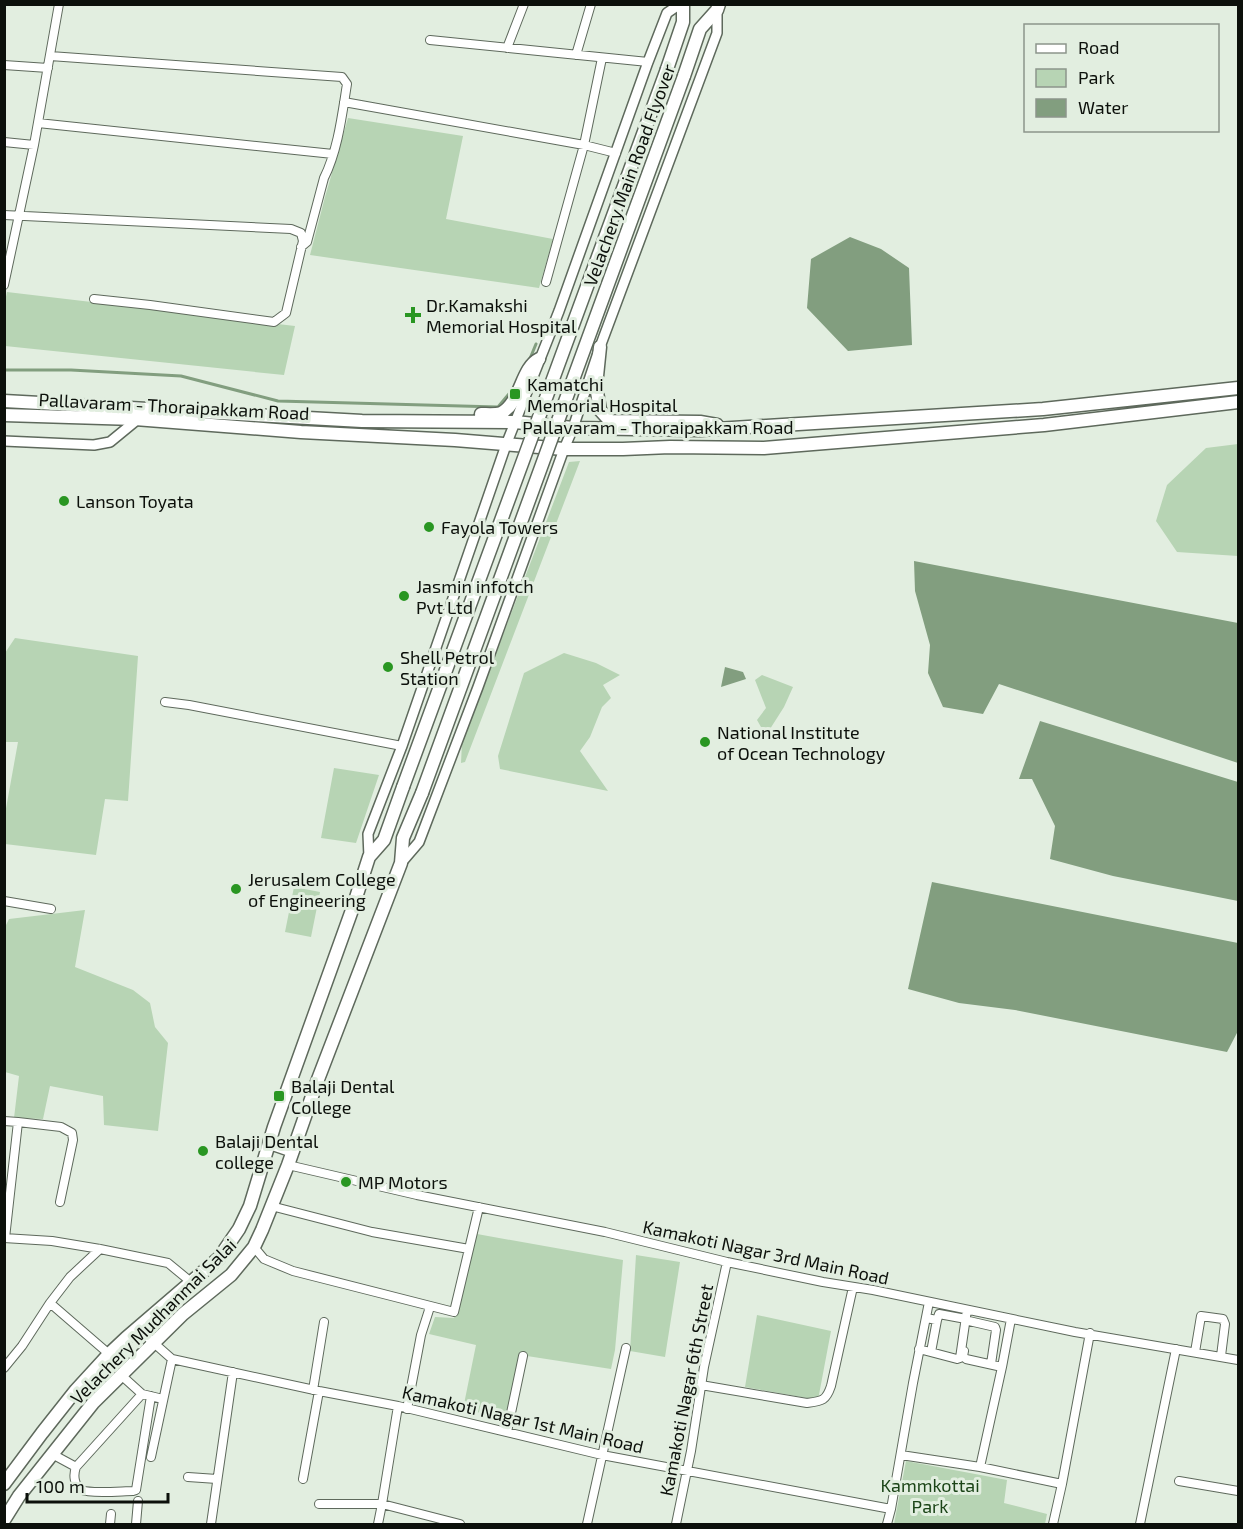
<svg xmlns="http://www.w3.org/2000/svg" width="1243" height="1529" font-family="'Exo 2',sans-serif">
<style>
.green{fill:#b7d4b4}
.water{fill:#829e7f}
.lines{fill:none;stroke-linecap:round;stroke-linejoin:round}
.stream{stroke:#829e7f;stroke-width:3}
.minor-casing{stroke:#5e695c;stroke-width:10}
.tertiary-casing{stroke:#5e695c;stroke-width:12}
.primary-casing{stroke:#5e695c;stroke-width:15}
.minor{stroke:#fff;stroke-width:8}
.tertiary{stroke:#fff;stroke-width:9}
.primary{stroke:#fff;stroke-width:12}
.primary-bridge-casing{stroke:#5e695c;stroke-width:15;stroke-linecap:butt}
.primary-bridge{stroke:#fff;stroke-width:12}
.poi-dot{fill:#299622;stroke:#e2eee0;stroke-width:2}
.labels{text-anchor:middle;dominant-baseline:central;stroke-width:6;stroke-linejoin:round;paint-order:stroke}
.street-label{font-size:18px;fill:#0c100b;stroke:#e2eee0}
.poi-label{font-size:18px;fill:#0c100b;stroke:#e2eee0;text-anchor:start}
.park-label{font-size:18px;fill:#1b4417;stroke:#e2eee0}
</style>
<rect width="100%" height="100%" fill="#e2eee0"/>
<path class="green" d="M 348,118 L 463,136 L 446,219 L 553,239 L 539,288 L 310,255 L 325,197 Z
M 7,292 L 295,326 L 284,375 L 5,346 L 4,306 Z
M 1238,444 L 1238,556 L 1177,552 L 1156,521 L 1167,485 L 1206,448 Z
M 580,461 L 465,762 L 461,763 L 462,742 L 569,462 Z
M 15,638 L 138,656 L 128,801 L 105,799 L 96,855 L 5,844 L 5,814 L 18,742 L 5,742 L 5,653 Z
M 564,653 L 596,663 L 620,675 L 603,685 L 611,698 L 602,707 L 590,737 L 580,751 L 608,791 L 500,769 L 498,756 L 524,673 Z
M 762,675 L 793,687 L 784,707 L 770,729 L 761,727 L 757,720 L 766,708 L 755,680 Z
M 334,768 L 379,775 L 356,843 L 321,838 Z
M 294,887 L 320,892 L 311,937 L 285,932 Z
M 85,910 L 75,967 L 133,990 L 150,1003 L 155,1027 L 168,1043 L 158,1131 L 104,1125 L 103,1096 L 50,1086 L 43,1119 L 14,1118 L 19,1076 L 5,1072 L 4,929 L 9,919 Z
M 477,1234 L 623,1260 L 615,1350 L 611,1369 L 527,1356 L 512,1420 L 463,1409 L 476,1345 L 429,1334 L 435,1317 L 454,1318 Z
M 636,1255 L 680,1262 L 665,1357 L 630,1351 Z
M 757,1315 L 831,1331 L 818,1400 L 745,1387 Z
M 906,1461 L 1007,1480 L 1004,1503 L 1047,1514 L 1045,1524 L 894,1524 Z"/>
<path class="water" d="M 850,237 L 881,249 L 909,268 L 912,345 L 848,351 L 807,308 L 811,259 Z
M 914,561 L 1238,623 L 1238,763 L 999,684 L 983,714 L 943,707 L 928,673 L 930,645 L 915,591 Z
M 725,667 L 743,672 L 746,679 L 721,687 Z
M 1040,721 L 1238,782 L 1238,901 L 1113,876 L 1050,859 L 1055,826 L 1032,779 L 1019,779 Z
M 932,882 L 1238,943 L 1238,1031 L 1227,1052 L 1015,1010 L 959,1003 L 908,989 Z"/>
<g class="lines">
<path class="stream" d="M 529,361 L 536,344
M 4,370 L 71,370 L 181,376 L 278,401 L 498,407 L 513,389"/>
<defs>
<path id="minor" d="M 430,40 L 648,62
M 507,48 L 524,4
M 576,55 L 591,4
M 50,56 L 342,77 L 347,84 C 342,115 338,150 324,178 L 307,242 L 301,247
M 4,65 L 48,68
M 344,102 L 584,145 L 616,153
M 38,123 L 333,154
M 4,142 L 34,145
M 4,215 L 291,229 L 301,233 L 303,241 L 286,313 L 274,322 L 150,305 L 94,299
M 546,282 L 584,145 L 602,58
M 4,285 L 34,145 L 59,4
M 165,702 L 189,705 L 402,746
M 4,901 L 51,909
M 4,1121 L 18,1122 L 5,1238
M 18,1122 L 61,1127 L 72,1133 L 73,1140 L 60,1202
M 288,1165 L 417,1195 L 605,1232 L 727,1262 L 823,1282 L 873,1290 L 1075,1332 L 1238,1360
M 4,1238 L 52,1241 L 100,1249 L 168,1263 L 191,1282
M 254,1247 L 264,1259 L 293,1271 L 454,1312 L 469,1249 L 372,1232 L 271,1206
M 100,1249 L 70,1277 L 50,1303 L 109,1354
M 469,1249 L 479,1207
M 926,1318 L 937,1320 L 939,1314 L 966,1319
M 969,1321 L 995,1327 L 996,1330 L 991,1364
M 138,1329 L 172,1359 L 319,1391 L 398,1406 L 602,1455 L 891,1509
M 919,1349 L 957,1359 L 960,1358 L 967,1310
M 964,1351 L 963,1356 L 966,1359 L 1002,1367
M 931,1352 L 937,1320
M 1195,1352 L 1201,1316 L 1223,1319 L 1225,1324 L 1221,1356
M 4,1368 L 22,1346 L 50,1303
M 121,1375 L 142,1394 L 163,1399
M 701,1385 L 807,1403 C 822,1401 826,1401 831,1386 L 853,1287
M 313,1390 L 324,1322
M 398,1406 L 382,1504 L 460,1524
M 407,1409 L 421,1335 L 430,1307
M 507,1432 L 523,1356
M 52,1454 L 76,1467 L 142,1394
M 901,1455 L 980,1467 L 1002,1367 L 1011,1319
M 151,1457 L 172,1359
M 76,1467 C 73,1475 74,1486 82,1490 C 90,1494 123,1491 133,1491 L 136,1490 L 151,1396
M 980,1467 L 1062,1484 L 1053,1524
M 188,1477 L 217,1479
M 303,1479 L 319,1391
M 1179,1481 L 1238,1491
M 1062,1484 L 1090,1333
M 319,1504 L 382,1504 L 378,1524
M 110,1524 L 111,1514
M 136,1524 L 138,1501
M 211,1524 L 233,1372
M 587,1524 L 626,1348
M 676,1524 L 691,1451 L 704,1367 L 727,1262
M 887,1524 L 891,1509 L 913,1383 L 929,1302
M 1140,1524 L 1176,1349"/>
<path id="tertiary" d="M 4,441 L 94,445 L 110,442 L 138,419
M 369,857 L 368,834 L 402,746 L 506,445 L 559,311 L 648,62 L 667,13 L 680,4
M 401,863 L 419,842 L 478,687 L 564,449 L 573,428 L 600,347 L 717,33 L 717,10"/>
<path id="primary" d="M 667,69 L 683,22 L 683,4
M 684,76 L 700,29 L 717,10 L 719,4
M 600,347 L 596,386 L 600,410 L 610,421 L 700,422 L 717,425
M 4,401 L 362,421 L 515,422 L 573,428 L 700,430 L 1043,409 L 1238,388
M 481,414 C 487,414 495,415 501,413 C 521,403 521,368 539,359
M 4,415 L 135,419 L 301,432 L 455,440 L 564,449 L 623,449 L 670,447 L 764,448 L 1044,425 L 1238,402
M 270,1143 L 293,1151
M 4,1484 L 42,1433 L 76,1390 L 109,1354 L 126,1338 L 219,1258 L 239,1229 L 250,1206 L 274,1127 L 352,910 L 369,857 L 384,840 L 403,787
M 4,1520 L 19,1496 L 93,1403 L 183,1314 L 231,1275 L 254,1247 L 262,1230 L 288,1165 L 317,1082 L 401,863 L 403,838 L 422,793"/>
</defs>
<use href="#minor" class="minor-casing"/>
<use href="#tertiary" class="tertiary-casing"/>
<use href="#primary" class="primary-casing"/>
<use href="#minor" class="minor"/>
<use href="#tertiary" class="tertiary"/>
<use href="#primary" class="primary"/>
<defs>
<path id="primary-bridge" d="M 403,787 L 667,69
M 422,793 L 684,76"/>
</defs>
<use href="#primary-bridge" class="primary-bridge-casing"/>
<use href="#primary-bridge" class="primary-bridge"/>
</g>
<g class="poi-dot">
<path d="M410 306h6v6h6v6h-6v6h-6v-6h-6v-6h6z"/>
<rect x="509" y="388" width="12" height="12" rx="3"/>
<circle cx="64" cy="501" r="6"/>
<circle cx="429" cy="527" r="6"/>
<circle cx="404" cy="596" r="6"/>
<circle cx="388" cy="667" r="6"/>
<circle cx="705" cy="742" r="6"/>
<circle cx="236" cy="889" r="6"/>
<rect x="273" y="1090" width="12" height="12" rx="3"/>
<circle cx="203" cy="1151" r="6"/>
<circle cx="346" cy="1182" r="6"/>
</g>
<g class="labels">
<g class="street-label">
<text transform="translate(629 175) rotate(-70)">Velachery Main Road Flyover</text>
<text transform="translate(174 406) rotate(3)">Pallavaram - Thoraipakkam Road</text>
<text x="658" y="427">Pallavaram - Thoraipakkam Road</text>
<text transform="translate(766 1252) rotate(12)">Kamakoti Nagar 3rd Main Road</text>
<text transform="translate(153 1321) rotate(-45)">Velachery Mudhanmai Salai</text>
<text transform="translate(686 1390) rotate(-79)">Kamakoti Nagar 6th Street</text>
<text transform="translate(523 1419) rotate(13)">Kamakoti Nagar 1st Main Road</text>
</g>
<g class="poi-label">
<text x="426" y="305">Dr.Kamakshi<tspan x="426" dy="21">Memorial Hospital</tspan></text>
<text x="527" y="384">Kamatchi<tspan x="527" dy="21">Memorial Hospital</tspan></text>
<text x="76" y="501">Lanson Toyata</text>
<text x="441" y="527">Fayola Towers</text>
<text x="416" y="586">Jasmin infotch<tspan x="416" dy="21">Pvt Ltd</tspan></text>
<text x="400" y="657">Shell Petrol<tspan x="400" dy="21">Station</tspan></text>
<text x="717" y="732">National Institute<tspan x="717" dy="21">of Ocean Technology</tspan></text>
<text x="248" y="879">Jerusalem College<tspan x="248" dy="21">of Engineering</tspan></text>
<text x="291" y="1086">Balaji Dental<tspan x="291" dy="21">College</tspan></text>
<text x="215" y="1141">Balaji Dental<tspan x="215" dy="21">college</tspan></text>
<text x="358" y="1182">MP Motors</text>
</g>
<g class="park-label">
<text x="930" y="1485">Kammkottai<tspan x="930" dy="21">Park</tspan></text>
</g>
</g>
<rect width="1243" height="1529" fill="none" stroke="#0c100b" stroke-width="12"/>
<rect x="1024" y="24" width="195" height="108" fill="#e2eee0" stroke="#8c958b" stroke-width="1.5"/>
<rect x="1036" y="44" width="30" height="9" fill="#ffffff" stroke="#8c958b" stroke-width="1.5"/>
<text x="1078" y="54" font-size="18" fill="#0c100b">Road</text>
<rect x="1036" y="69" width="30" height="18" fill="#b7d4b4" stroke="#8c958b" stroke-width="1.5"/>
<text x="1078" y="84" font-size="18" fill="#0c100b">Park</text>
<rect x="1036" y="99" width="30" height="18" fill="#829e7f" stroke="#8c958b" stroke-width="1.5"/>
<text x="1078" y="114" font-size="18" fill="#0c100b">Water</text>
<path d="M27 1493v9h141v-9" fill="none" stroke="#0c100b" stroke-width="3"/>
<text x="36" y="1493" font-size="18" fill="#0c100b" stroke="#e2eee0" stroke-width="4.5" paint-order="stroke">100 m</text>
</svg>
